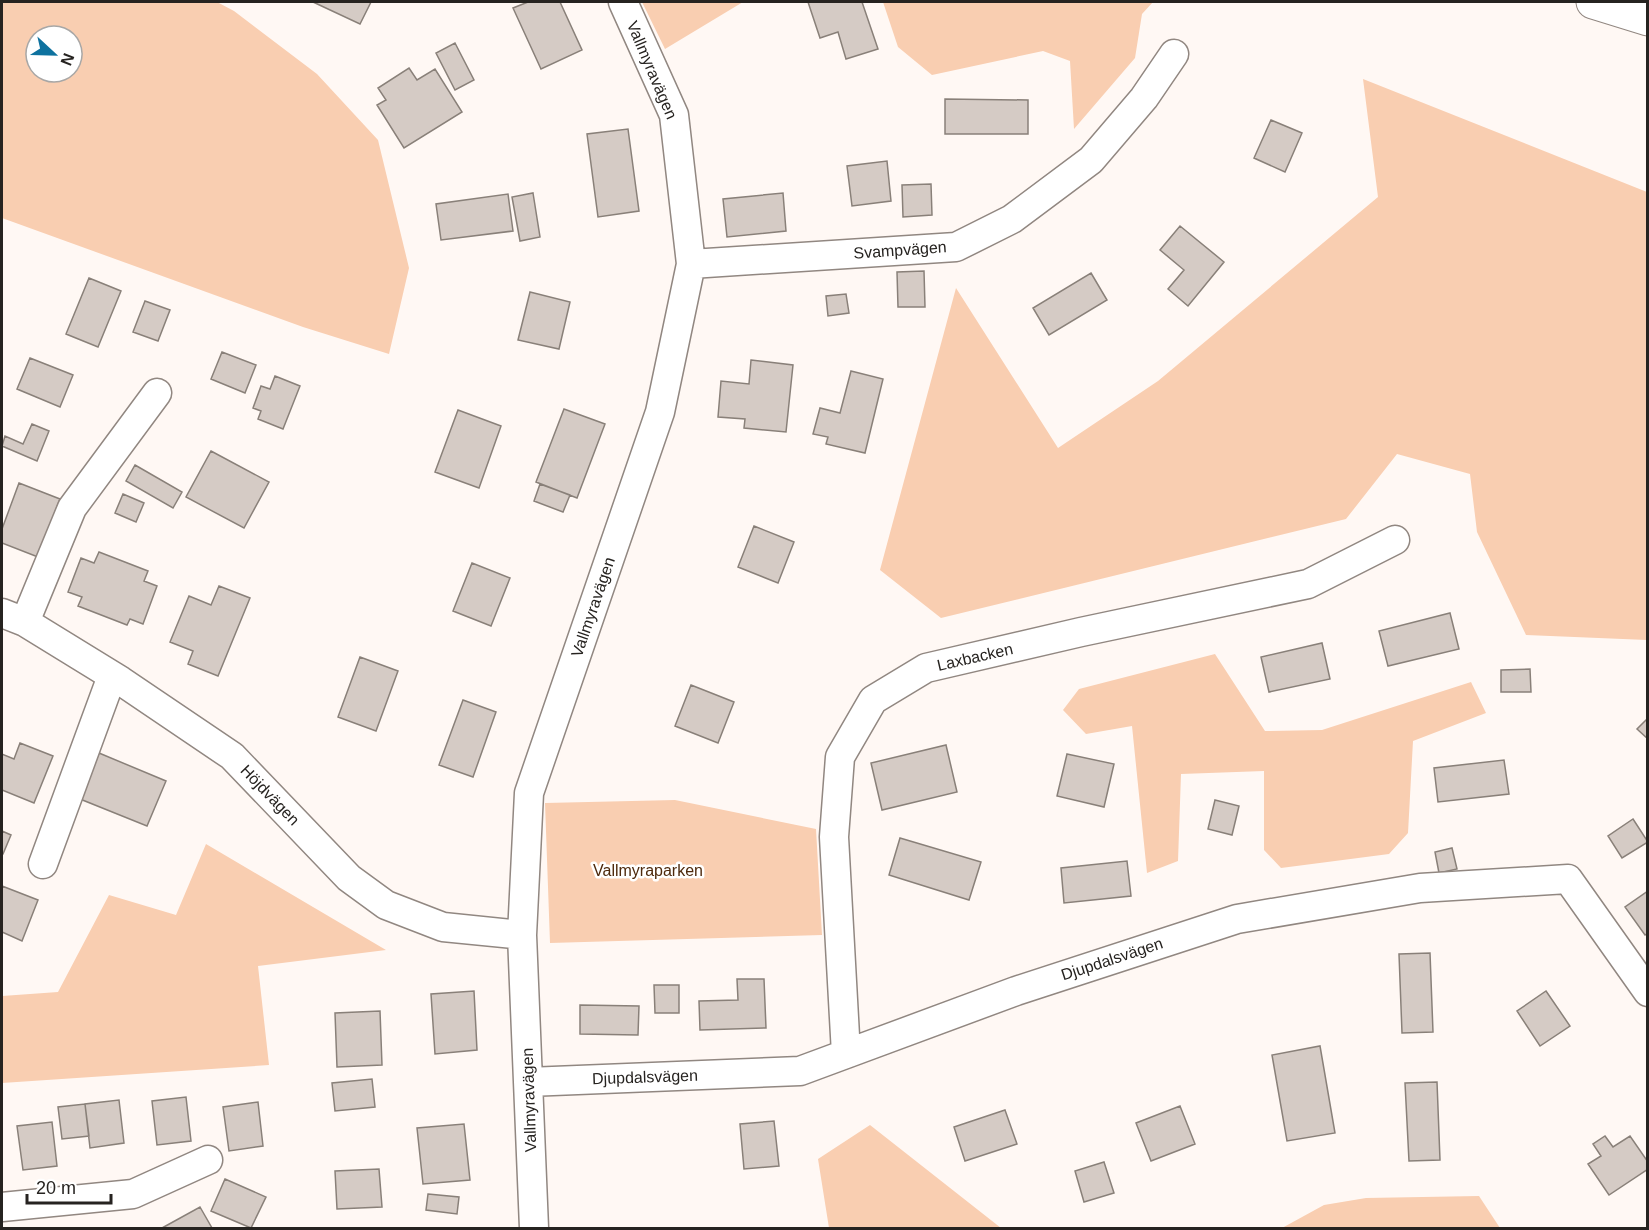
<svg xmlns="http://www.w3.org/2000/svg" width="1649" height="1230" font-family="Helvetica,sans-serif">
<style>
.green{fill:#f9ceb1;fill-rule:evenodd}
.building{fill:#d5cbc5;stroke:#898079;stroke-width:1.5}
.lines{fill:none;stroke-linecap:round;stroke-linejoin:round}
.minor-casing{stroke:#918781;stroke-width:31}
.highway-casing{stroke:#918781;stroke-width:35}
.minor{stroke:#fff;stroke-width:28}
.highway{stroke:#fff;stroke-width:33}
.labels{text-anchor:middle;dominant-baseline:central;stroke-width:5;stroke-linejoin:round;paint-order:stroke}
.street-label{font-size:16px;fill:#262320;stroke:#fff}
.park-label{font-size:16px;fill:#4d290c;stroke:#fff}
</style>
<rect width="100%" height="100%" fill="#fff8f4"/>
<path class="green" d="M 2,2 L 217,2 L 234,11 L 317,74 L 378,140 L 409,268 L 389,354 L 303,327 L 2,218 ZM 36,36 L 72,36 L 72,72 L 36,72 Z
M 642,2 L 743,2 L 665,49 Z
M 883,2 L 1153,2 L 1142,14 L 1135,58 L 1074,129 L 1070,61 L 1043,51 L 932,75 L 898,47 Z
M 1363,79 L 1647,192 L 1647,640 L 1526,635 L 1477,532 L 1470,474 L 1397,454 L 1346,519 L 941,618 L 880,570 L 956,288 L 1058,448 L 1158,381 L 1378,197 Z
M 1215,654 L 1265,731 L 1322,730 L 1471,682 L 1486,713 L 1413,741 L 1408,833 L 1389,854 L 1281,868 L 1264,850 L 1264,771 L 1181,774 L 1178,861 L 1147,873 L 1132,726 L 1086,734 L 1063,710 L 1079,689 Z
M 675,800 L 816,829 L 822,935 L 550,943 L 545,803 Z
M 206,844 L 386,950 L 258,966 L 269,1065 L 2,1083 L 2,996 L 58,992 L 109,895 L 176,915 Z
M 870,1125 L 1001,1228 L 829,1228 L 818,1159 Z
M 1479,1196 L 1500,1228 L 1282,1228 L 1324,1205 L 1366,1198 Z"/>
<path class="building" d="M 313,2 L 371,2 L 360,24 Z
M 528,2 L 560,2 L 582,50 L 541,69 L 513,8 Z
M 808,2 L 862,2 L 878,49 L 846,59 L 838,32 L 820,38 Z
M 455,43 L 474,80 L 455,90 L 436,53 Z
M 409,68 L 417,80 L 435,69 L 462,112 L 404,148 L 377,105 L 386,100 L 378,88 Z
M 945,99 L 1028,100 L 1028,134 L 945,134 Z
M 1271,120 L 1302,133 L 1285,172 L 1254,158 Z
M 628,129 L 639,211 L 598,217 L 587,134 Z
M 887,161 L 891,201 L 852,206 L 847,166 Z
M 931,184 L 932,215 L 903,217 L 902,185 Z
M 533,193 L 540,237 L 520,241 L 512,197 Z
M 783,193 L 786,231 L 727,237 L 723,199 Z
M 508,194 L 513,231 L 441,240 L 436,204 Z
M 1180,226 L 1224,262 L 1188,306 L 1168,289 L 1184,270 L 1160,250 Z
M 924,271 L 925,307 L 898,307 L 897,272 Z
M 1091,273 L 1107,300 L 1049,335 L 1033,308 Z
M 89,278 L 121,291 L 98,347 L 66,334 Z
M 530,292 L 570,302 L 559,349 L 518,340 Z
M 846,294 L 849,313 L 828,316 L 826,296 Z
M 145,301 L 170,310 L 158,341 L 133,332 Z
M 222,352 L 256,365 L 245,393 L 211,379 Z
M 30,358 L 73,375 L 60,407 L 17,389 Z
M 751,360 L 793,365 L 786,432 L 744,428 L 745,419 L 718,417 L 721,381 L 749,384 Z
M 851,371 L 883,379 L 865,453 L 826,444 L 828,437 L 813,434 L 820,408 L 840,413 Z
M 275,376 L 300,386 L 283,429 L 258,419 L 261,411 L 253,408 L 261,386 L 270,389 Z
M 564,409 L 605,424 L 577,498 L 536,482 Z
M 458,410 L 501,426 L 479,488 L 435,472 Z
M 32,424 L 49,431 L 37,461 L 2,446 L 5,436 L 23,444 Z
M 211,451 L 269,482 L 244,528 L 186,497 Z
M 135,465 L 182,492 L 173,508 L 126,481 Z
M 19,483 L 60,499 L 38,557 L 2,543 L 2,529 Z
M 540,484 L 570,495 L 563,512 L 534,501 Z
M 123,494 L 144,503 L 136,522 L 115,513 Z
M 754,526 L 794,542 L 778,583 L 738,567 Z
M 99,552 L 148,571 L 144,581 L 157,586 L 143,624 L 130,619 L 127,625 L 78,606 L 82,597 L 68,592 L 81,558 L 94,563 Z
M 472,563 L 510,578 L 491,626 L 453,611 Z
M 219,586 L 250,598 L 218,676 L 188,664 L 193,651 L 170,642 L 189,596 L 211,605 Z
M 1450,613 L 1459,649 L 1388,666 L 1379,631 Z
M 1322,643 L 1330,679 L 1269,692 L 1261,657 Z
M 360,657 L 398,671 L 376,731 L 338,717 Z
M 1530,669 L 1531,692 L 1501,692 L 1501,670 Z
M 691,685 L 734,702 L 718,743 L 675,726 Z
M 463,700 L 496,712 L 473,777 L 439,765 Z
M 1648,718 L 1648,739 L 1637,729 Z
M 20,743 L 53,756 L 34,803 L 2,790 L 2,754 L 14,759 Z
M 946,745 L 957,792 L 882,810 L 871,763 Z
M 99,753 L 166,781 L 147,826 L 80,799 Z
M 1067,754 L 1114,764 L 1104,807 L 1057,796 Z
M 1504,760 L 1509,794 L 1438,802 L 1434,768 Z
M 1215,800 L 1239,806 L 1232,835 L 1208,829 Z
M 1633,819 L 1648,842 L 1622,858 L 1608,836 Z
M 2,831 L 11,835 L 3,854 L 2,854 Z
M 900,838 L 981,862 L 969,900 L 889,875 Z
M 1452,848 L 1457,869 L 1439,873 L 1435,852 Z
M 1127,861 L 1131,896 L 1064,903 L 1061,868 Z
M 2,886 L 38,900 L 22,941 L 2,932 Z
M 1648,891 L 1648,933 L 1645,935 L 1625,907 Z
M 1430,953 L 1433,1032 L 1402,1033 L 1399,954 Z
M 737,979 L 764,979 L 766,1028 L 700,1030 L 699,1001 L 738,1000 Z
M 654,985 L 679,985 L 679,1013 L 655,1013 Z
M 474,991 L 477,1050 L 435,1054 L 431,994 Z
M 1546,991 L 1570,1026 L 1540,1046 L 1517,1011 Z
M 580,1005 L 639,1006 L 638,1035 L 580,1034 Z
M 380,1011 L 382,1065 L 337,1067 L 335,1013 Z
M 1320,1046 L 1335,1133 L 1287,1141 L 1272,1055 Z
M 372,1079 L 375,1107 L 335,1111 L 332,1083 Z
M 1437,1082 L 1440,1160 L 1409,1161 L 1405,1083 Z
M 186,1097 L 191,1141 L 157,1145 L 152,1101 Z
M 119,1100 L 124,1143 L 90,1148 L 85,1104 Z
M 258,1102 L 263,1146 L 229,1151 L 223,1107 Z
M 85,1104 L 89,1136 L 62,1139 L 58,1107 Z
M 1180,1106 L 1195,1144 L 1151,1161 L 1136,1123 Z
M 1005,1110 L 1017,1144 L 965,1161 L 954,1127 Z
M 774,1121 L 779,1166 L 744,1169 L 740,1124 Z
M 52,1122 L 57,1166 L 23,1170 L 17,1126 Z
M 464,1124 L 470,1180 L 423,1184 L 417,1128 Z
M 1605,1136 L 1613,1147 L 1630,1136 L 1648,1162 L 1648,1169 L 1609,1195 L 1588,1164 L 1601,1156 L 1593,1144 Z
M 1104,1162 L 1114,1193 L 1084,1202 L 1075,1171 Z
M 379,1169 L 382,1207 L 337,1209 L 335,1171 Z
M 225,1179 L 266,1197 L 251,1228 L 211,1211 Z
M 428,1194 L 459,1197 L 457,1214 L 426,1210 Z
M 200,1207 L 212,1228 L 162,1228 Z"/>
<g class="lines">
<defs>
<path id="minor" d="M 691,264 L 956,247 L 1012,219 L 1091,160 L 1144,98 L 1174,54
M 2,613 L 25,622 L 72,508 L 157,393
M 25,622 L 121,681 L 232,756 L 349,878 L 386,905 L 443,927 L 522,935
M 43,864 L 112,676
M 846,1054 L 834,837 L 840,757 L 873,700 L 926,668 L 1081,632 L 1308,584 L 1395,540
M 528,1082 L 800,1071 L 1016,991 L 1237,919 L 1420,888 L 1568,879 L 1648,992
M 2,1207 L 133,1194 L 208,1160
M 534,1228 L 522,935 L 529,793 L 660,412 L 691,264 L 674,115 L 623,2"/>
<path id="highway" d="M 1593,2 L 1648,19"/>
</defs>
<use href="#minor" class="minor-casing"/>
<use href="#highway" class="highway-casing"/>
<use href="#minor" class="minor"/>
<use href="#highway" class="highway"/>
</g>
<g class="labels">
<g class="street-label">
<text transform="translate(652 70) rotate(67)">Vallmyravägen</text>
<text transform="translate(900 250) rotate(-4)">Svampvägen</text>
<text transform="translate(593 607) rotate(-71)">Vallmyravägen</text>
<text transform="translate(975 657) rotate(-13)">Laxbacken</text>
<text transform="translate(270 795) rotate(46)">Höjdvägen</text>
<text transform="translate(1112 959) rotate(-18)">Djupdalsvägen</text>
<text transform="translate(645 1077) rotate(-2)">Djupdalsvägen</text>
<text transform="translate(529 1100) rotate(-92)">Vallmyravägen</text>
</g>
<g class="park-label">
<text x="648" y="870">Vallmyraparken</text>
</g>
</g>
<rect width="1649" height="1230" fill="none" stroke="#262320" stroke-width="6"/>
<g transform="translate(54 54) rotate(112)"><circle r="28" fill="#ffffff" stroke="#a8a7a6" stroke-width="1.5"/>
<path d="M0-4.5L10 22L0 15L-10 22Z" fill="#0e729f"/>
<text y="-9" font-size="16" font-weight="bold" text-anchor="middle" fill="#262320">N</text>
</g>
<path d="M27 1194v9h84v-9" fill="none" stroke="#262320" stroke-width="3"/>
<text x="36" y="1194" font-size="18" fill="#262320" stroke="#ffffff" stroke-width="4.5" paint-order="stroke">20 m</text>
</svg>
